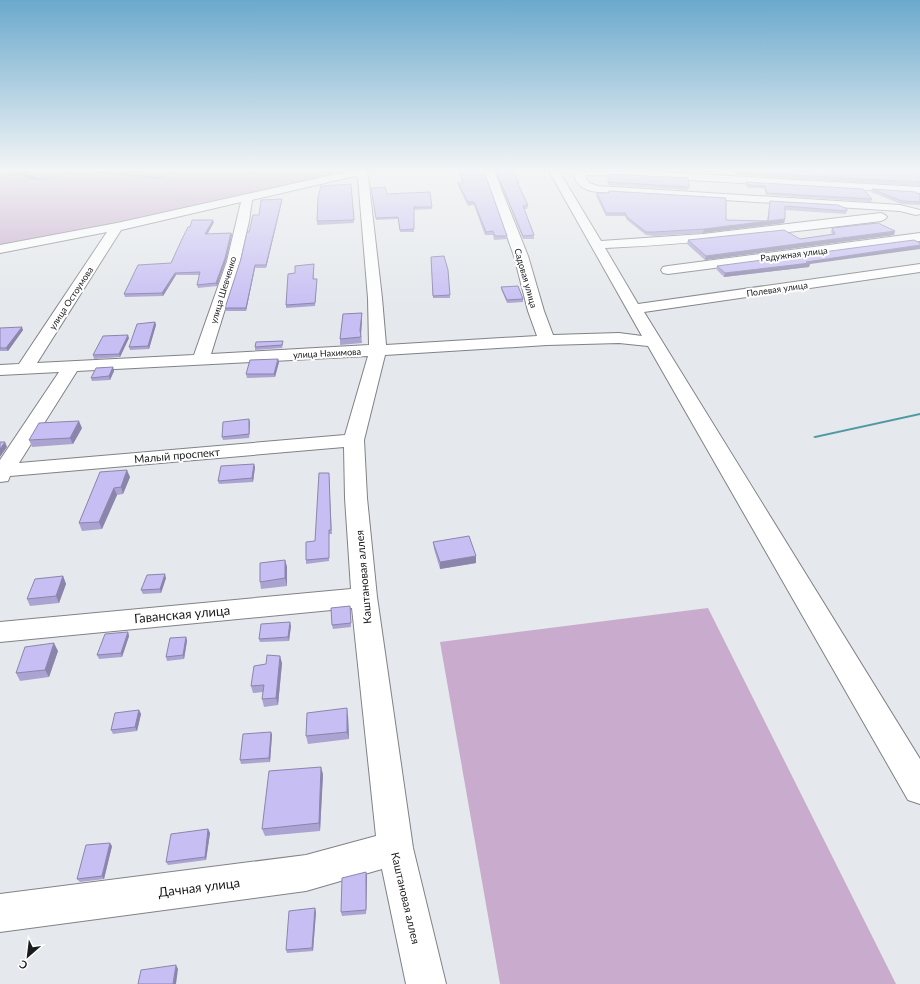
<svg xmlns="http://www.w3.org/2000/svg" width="920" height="984" font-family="Lato,sans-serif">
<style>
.green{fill:#c8abcd}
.water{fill:#4f99a2}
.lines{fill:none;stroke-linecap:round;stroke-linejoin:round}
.stream{fill:#4f99a2;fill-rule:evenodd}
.minor-casing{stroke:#808286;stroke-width:2}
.minor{fill:#fff;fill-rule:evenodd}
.wall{fill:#aba3d2}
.shaded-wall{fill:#8b85ab}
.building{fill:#c7bef4;stroke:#8b85ab}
.labels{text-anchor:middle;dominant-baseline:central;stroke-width:4;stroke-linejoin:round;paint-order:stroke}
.far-street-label{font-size:9px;fill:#1a1b1d;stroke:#fff}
.street-label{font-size:11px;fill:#1a1b1d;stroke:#fff}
.near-street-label{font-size:13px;fill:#1a1b1d;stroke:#fff}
</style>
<rect width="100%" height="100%" fill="#e5e8ec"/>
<path class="green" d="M 0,171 L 361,171 L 246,198 L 0,248 Z
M 708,608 L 896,984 L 500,984 L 440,642 Z"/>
<path class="water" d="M 77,171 L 93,171 L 160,177 L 172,171 L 176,171 L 160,179 L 81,171 L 41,180 L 31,179 L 21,175 L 0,177 L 13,174 L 24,173 L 41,179 Z"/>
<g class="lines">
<path class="stream" d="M 920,413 L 920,415 L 815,438 L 813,437 L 815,436 Z"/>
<defs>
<path id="minor" d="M 350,171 L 369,171 L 366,174 L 368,176 L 382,298 L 386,345 L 537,336 L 528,311 L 514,256 L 484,171 L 494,171 L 528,256 L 544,311 L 553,335 L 619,333 L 642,336 L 549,171 L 559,171 L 601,241 L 703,234 L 881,213 L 885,215 L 887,217 L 885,219 L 881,221 C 789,232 698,244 605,248 L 638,304 L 920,264 L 920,272 L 644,312 L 920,759 L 920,804 L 908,800 L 648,346 L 619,343 L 547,345 L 385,355 L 364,440 L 367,498 L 377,597 L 413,848 L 446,984 L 406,984 L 382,869 L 306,891 L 0,932 L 0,894 L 306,855 L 376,836 L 352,608 L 0,642 L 0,622 L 351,589 L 345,498 L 344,447 L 10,476 L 8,481 L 0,482 L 0,460 L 59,372 L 0,375 L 0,365 L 19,364 L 107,232 L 0,253 L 0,245 L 117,223 ZM 355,176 L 358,178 L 368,298 L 369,345 L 211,354 L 240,261 L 249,221 L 252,200 ZM 241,202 L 227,261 L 194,355 L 37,363 L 121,230 ZM 368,356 L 345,435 L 19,463 L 77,371 Z
M 579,171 L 642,171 L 920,187 L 920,193 L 620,176 L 587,175 L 585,176 L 589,183 L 598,186 L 900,205 L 920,210 L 920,214 L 916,215 L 900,211 L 598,192 C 586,191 577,187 574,175 Z
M 920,233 L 920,241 L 668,274 L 663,273 L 661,270 L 663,267 L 668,266 Z"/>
</defs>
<use href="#minor" class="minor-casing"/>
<use href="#minor" class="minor"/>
</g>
<path class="wall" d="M 459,171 L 484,171 L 507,236 L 507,239 L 494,240 L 493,235 L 485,235 L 474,205 L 468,206 L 458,186 L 458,183 L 462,183 Z
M 495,171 L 514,171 L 519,182 L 518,185 L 528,205 L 527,209 L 524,209 L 534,235 L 534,239 L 523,239 Z
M 660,171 L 687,171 L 687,172 Z
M 734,171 L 920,171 L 920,186 L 737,175 Z
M 608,174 L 689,187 L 688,190 L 608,185 Z
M 746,182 L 872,199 L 871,202 L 766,195 L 764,188 L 748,188 L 745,185 Z
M 351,184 L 354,223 L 317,225 L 317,221 Z
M 371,188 L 387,194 L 432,207 L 432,209 L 414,210 L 414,232 L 400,232 L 398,219 L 376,220 Z
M 872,189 L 920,195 L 920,205 L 901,204 L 871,192 Z
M 609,191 L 726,220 L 767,221 L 770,201 L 847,209 L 846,214 L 785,210 L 785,219 L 784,223 L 703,233 L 654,236 L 646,235 L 627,220 L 625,216 L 606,216 L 596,196 L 597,193 L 608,193 Z
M 282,199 L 282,201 L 266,268 L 255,268 L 246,311 L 226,311 L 225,308 L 241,259 L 249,232 L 259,215 Z
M 214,222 L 207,234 L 231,233 L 232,235 L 226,261 L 217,286 L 198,288 L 197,285 L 200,275 L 176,275 L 163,296 L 125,297 L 124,294 L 171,263 L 190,227 Z
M 832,228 L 895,231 L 894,235 L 705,260 L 687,244 L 688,240 L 800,239 L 832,234 L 831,232 Z
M 431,257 L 450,295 L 450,298 L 433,298 Z
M 314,264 L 314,279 L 317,279 L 317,281 L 315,306 L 286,308 L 286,305 L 295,273 Z
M 810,264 L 809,267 L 724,277 L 716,269 L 717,266 Z
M 501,287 L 523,299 L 523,302 L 507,303 L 501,289 Z
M 362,318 L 361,334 L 362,343 L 340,345 L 340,339 Z
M 155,322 L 156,325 L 149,349 L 130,350 L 129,347 Z
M 0,328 L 23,330 L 8,351 L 0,351 Z
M 129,338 L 120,357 L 94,359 L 93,355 Z
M 283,344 L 282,348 L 255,350 L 255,347 Z
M 278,359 L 279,362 L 275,377 L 247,378 L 246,374 Z
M 113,367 L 114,371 L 110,380 L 92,381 L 91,378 Z
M 250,422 L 249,438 L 223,440 L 222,437 Z
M 82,428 L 73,444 L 32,447 L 29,440 Z
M 255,467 L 253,482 L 219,484 L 218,481 Z
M 100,472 L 130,477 L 123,494 L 117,495 L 102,529 L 82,531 L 79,523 Z
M 329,477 L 332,534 L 329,534 L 329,561 L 306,564 L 306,560 L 315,541 Z
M 433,542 L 476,563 L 440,569 L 434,549 Z
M 285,560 L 287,567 L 287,586 L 261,589 L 260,582 Z
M 63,576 L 66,584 L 59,603 L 30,606 L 27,599 Z
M 166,578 L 161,593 L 143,594 L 141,590 Z
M 350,610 L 351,627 L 333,629 L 332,625 Z
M 291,626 L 289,641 L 260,642 L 259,639 Z
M 128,632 L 129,636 L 122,657 L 99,659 L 97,655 Z
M 186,637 L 187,641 L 184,659 L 167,661 L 166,657 Z
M 58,651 L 49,677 L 20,681 L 16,673 Z
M 282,663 L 278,705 L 264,707 L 262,699 L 263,692 L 253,693 L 251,686 Z
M 139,710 L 141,714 L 137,731 L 113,734 L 111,730 Z
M 348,716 L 349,739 L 308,744 L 306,736 Z
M 271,732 L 272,735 L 270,762 L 241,764 L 240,760 Z
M 323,774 L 320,831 L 265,836 L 262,829 Z
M 208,829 L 210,833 L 206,860 L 168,865 L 166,862 Z
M 112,846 L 104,879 L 80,882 L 77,879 Z
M 367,876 L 366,914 L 342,916 L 341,912 Z
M 316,912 L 313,951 L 287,953 L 286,950 Z"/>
<path class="shaded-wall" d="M 282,199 L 282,201 L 266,268 L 266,265 Z
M 785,219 L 784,223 L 703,233 L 704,229 Z
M 213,220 L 214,222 L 206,237 L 205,234 Z
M 895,231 L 894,235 L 705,260 L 706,256 Z
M 231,233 L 232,235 L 226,261 L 217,286 L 216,283 Z
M 920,245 L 920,249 L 810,264 L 809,267 L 724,277 L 725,273 Z
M 255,265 L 255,268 L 246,311 L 246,308 Z
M 175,273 L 176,275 L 163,296 L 162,293 Z
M 362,313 L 362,318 L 361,336 L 360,330 Z
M 155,322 L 156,325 L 149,349 L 148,346 Z
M 22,327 L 23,330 L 8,351 L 6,348 Z
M 128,335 L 129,338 L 120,357 L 119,354 Z
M 278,359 L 279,362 L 275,377 L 274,374 Z
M 113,367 L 114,371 L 110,380 L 109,376 Z
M 249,419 L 250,422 L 249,438 Z
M 79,421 L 82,428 L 73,444 L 70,438 Z
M 5,442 L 7,447 L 0,457 L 0,449 Z
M 254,464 L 255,467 L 253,482 L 252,478 Z
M 127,470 L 130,477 L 123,494 L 121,487 Z
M 114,488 L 117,495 L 102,529 L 99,522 Z
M 476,556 L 476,563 L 440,569 L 440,562 Z
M 285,560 L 287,567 L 287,586 L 285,578 Z
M 165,574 L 166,578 L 161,593 L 160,589 Z
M 63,576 L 66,584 L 59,603 L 56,596 Z
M 290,622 L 291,626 L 289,641 L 288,637 Z
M 128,632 L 129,636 L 122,657 L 121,653 Z
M 186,637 L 187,641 L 184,659 L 183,655 Z
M 54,643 L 58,651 L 49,677 L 45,670 Z
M 280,656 L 282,663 L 278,705 L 276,698 Z
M 347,708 L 348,716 L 349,739 L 347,732 Z
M 139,710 L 141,714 L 137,731 L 135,727 Z
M 271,732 L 272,735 L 270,762 L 269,758 Z
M 321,767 L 323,774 L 320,831 L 319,823 Z
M 208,829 L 210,833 L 206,860 L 205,857 Z
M 110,843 L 112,846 L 104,879 L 102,876 Z
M 366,872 L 367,876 L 366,914 Z
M 315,908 L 316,912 L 313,951 L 312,948 Z
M 176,965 L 178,969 L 176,984 L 173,984 Z"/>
<path class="building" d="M 460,171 L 484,171 L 507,236 L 495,236 L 493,231 L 486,232 L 474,202 L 468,202 L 458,183 L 463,183 Z
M 496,171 L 514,171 L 519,182 L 517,182 L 528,205 L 523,206 L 534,235 L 523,236 Z
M 738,171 L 920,171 L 920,182 L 738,172 Z
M 608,174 L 688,178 L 689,187 L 608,182 Z
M 746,182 L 863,189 L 872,199 L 767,193 L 765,186 L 748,185 Z
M 351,184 L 354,220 L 317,221 L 318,198 L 321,186 Z
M 385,187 L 387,194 L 430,192 L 432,207 L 414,207 L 414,229 L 400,230 L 398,217 L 376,218 L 371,188 Z
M 872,189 L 916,192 L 920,195 L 920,202 L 902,201 Z
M 609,191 L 726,198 L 726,220 L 768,221 L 704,229 L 654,232 L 646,232 L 627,217 L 625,213 L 606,213 L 597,193 L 609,193 Z
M 282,199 L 266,265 L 255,265 L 246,308 L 225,308 L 241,259 L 247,232 L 249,232 L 253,215 L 259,215 L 261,200 Z
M 770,201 L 838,205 L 847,209 L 847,211 L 785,206 L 785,219 L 768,221 Z
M 192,220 L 213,220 L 205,234 L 231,233 L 225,258 L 216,283 L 197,285 L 200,272 L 175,273 L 162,293 L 124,294 L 138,265 L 171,263 L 182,239 L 188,227 L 190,227 Z
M 878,223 L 895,231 L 706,256 L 688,240 L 784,230 L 800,239 L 835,234 L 832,228 Z
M 914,240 L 920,243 L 920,245 L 806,262 L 810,263 L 725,273 L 717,266 Z
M 444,256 L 448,270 L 450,295 L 433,296 L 431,257 Z
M 314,264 L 313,279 L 317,279 L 315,303 L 286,305 L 288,274 L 295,273 L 295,266 Z
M 518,286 L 523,299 L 507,300 L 501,287 Z
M 362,313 L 360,330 L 361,337 L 340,339 L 343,314 Z
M 155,322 L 148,346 L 129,347 L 137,324 Z
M 22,327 L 6,348 L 0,348 L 0,328 Z
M 128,335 L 119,354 L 93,355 L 103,336 Z
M 283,341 L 282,345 L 255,347 L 256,342 Z
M 278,359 L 274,374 L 246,374 L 250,360 Z
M 113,367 L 109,376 L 91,378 L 96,368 Z
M 249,419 L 249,434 L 222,437 L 223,422 Z
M 79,421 L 70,438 L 29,440 L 39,423 Z
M 0,442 L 5,442 L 0,449 Z
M 254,464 L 252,478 L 218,481 L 221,466 Z
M 127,470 L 121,487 L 114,488 L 99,522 L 79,523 L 100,472 Z
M 319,473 L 329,473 L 331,530 L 329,530 L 329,558 L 306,560 L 306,542 L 315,541 Z
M 469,536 L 476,556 L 440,562 L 433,542 Z
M 285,560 L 285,578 L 260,582 L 260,563 Z
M 165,574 L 160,589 L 141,590 L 147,575 Z
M 63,576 L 56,596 L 27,599 L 35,579 Z
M 350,606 L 351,623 L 332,625 L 331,608 Z
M 290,622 L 288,637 L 259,639 L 261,624 Z
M 128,632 L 121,653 L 97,655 L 105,634 Z
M 186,637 L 183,655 L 166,657 L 170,638 Z
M 54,643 L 45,670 L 16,673 L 25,647 Z
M 267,655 L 280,656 L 276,698 L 262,699 L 264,685 L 251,686 L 254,666 L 266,664 Z
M 347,708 L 347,732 L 306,736 L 307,713 Z
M 139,710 L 135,727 L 111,730 L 115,713 Z
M 271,732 L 269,758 L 240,760 L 243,734 Z
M 321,767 L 319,823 L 262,829 L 269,771 Z
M 208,829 L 205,857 L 166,862 L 171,834 Z
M 110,843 L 102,876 L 77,879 L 86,845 Z
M 366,872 L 366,910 L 341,912 L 342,878 Z
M 315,908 L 312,948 L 286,950 L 289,911 Z
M 176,965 L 173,984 L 138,984 L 141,970 Z"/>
<linearGradient id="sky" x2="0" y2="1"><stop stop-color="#6ba9cc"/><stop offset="0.55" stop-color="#f3f5f6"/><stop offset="1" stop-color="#f3f5f6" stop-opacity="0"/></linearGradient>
<rect width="920" height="309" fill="url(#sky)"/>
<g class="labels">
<g class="far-street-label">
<text transform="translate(794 254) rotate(-7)">Радужная улица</text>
<text transform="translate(526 278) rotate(74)">Садовая улица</text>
<text transform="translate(777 289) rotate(-8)">Полевая улица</text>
<text transform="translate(223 290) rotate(-73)">улица Шевченко</text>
<text transform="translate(71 298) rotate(-57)">улица Остоумова</text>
<text transform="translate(327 353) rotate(-3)">улица Нахимова</text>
</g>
<g class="street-label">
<text transform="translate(177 455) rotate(-5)">Малый проспект</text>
<text transform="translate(363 577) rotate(-95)">Каштановая аллея</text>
<text transform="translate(406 898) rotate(77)">Каштановая аллея</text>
</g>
<g class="near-street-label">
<text transform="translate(182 614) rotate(-5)">Гаванская улица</text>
<text transform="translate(199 887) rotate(-7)">Дачная улица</text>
</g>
</g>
<g transform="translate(28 956) rotate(208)" stroke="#ffffff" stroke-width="3" paint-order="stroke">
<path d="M0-3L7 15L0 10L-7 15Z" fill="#1a1b1d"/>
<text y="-6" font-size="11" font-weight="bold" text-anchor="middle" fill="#1a1b1d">С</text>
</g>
</svg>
